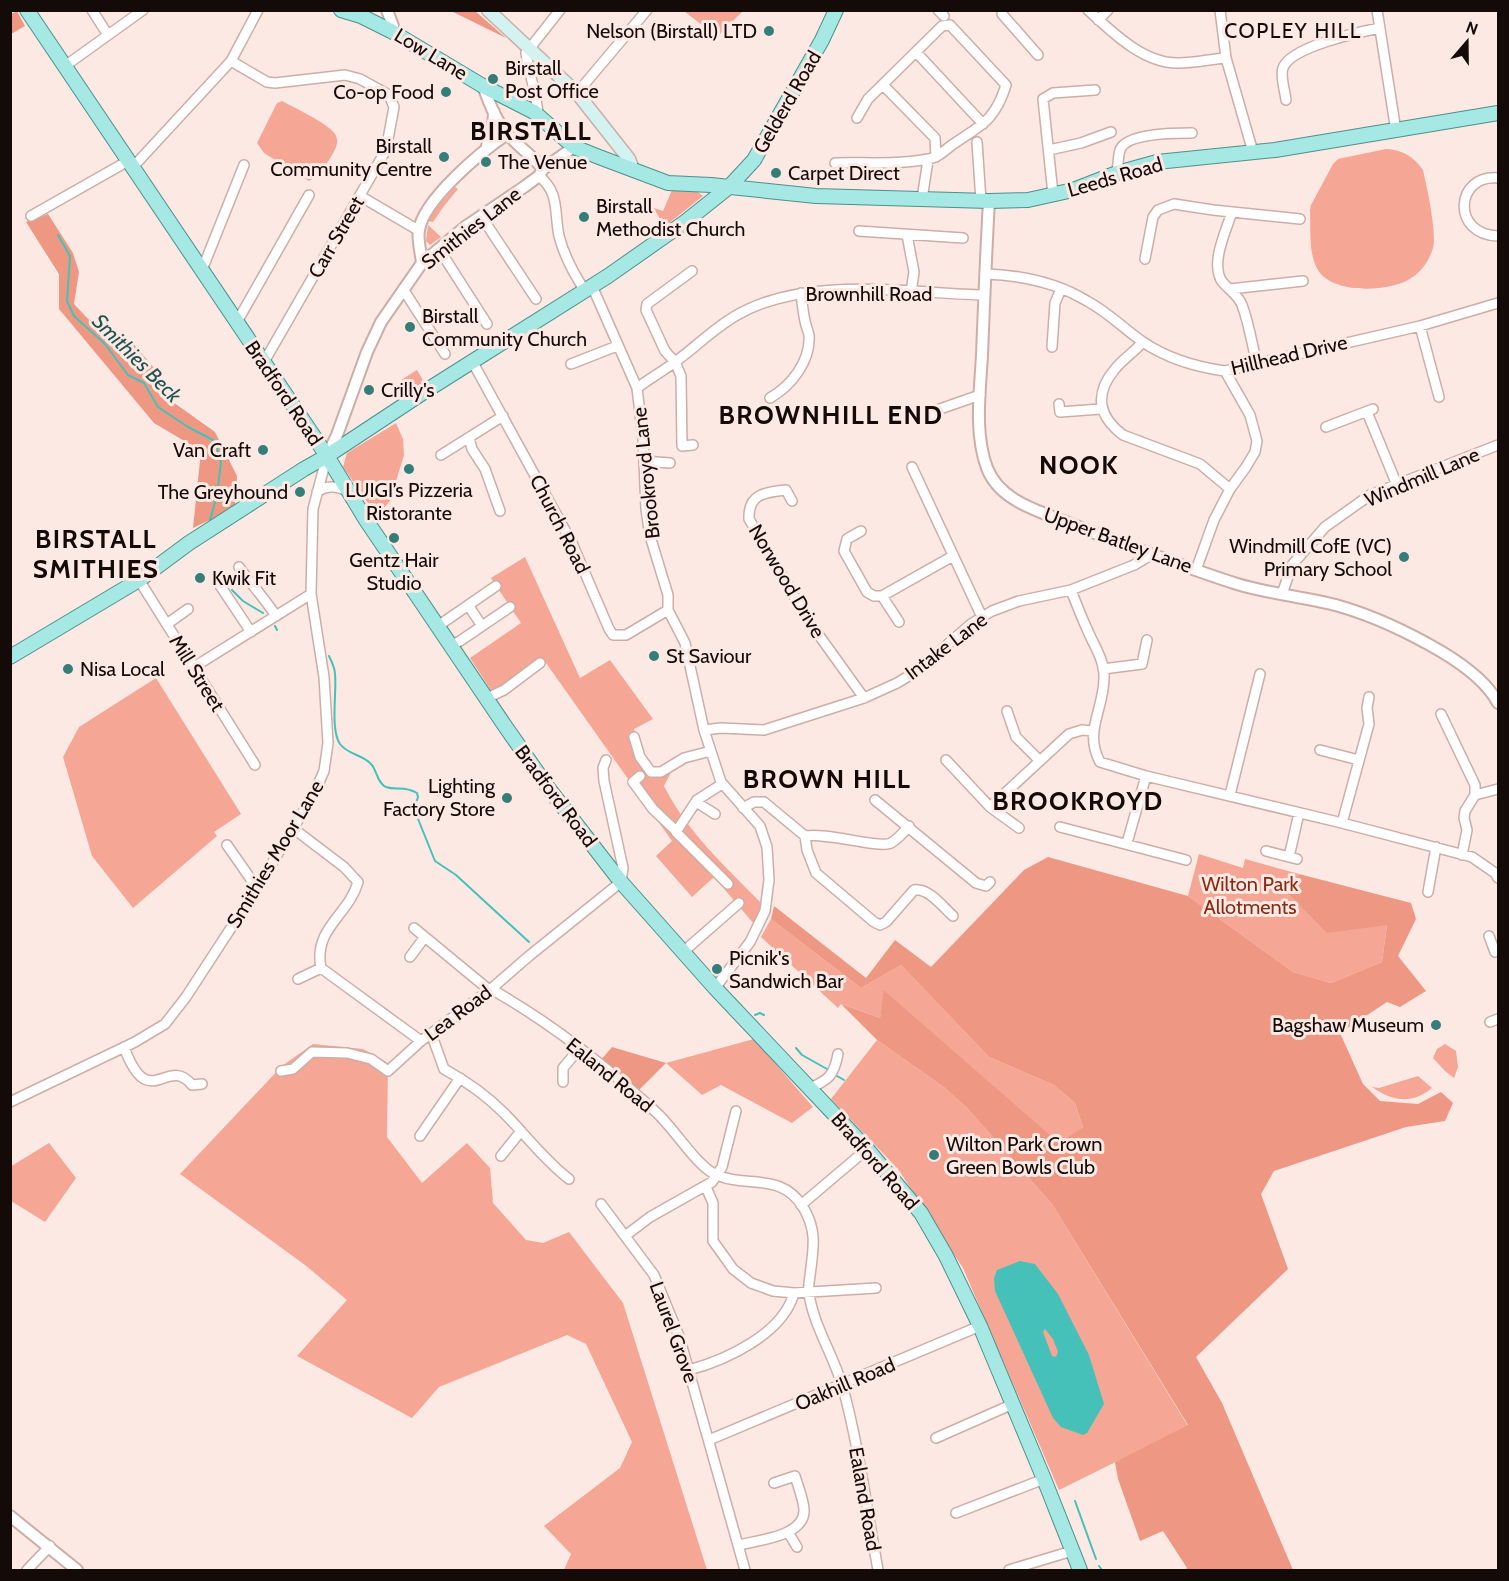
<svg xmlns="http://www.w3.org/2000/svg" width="1509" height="1581" font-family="Cabin,sans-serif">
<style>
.green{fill:#f5a694}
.forest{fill:#ee9884}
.water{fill:#46c1b9;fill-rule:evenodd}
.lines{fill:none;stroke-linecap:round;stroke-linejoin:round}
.stream{stroke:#46c1b9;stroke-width:2}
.minor-casing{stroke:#ccaea7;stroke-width:12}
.tertiary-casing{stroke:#ccaea7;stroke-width:14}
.secondary-casing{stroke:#ccaea7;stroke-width:15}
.primary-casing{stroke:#4d908a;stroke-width:16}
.minor{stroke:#fff;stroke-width:9}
.tertiary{stroke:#fff;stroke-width:10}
.secondary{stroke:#d3f3f1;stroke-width:12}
.primary{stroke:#a6e8e3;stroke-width:14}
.poi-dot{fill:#357d78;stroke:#fce9e4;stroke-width:2}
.labels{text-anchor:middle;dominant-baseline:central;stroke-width:6;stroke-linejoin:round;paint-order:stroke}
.poi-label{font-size:20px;fill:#140a08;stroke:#fce9e4;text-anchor:start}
.street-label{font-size:20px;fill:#140a08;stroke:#fce9e4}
.park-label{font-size:20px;fill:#8b2812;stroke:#fce9e4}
.neighbourhood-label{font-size:21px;letter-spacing:1.5px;fill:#140a08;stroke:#fce9e4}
.water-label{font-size:21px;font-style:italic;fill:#1e524f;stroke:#fce9e4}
.district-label{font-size:26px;font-weight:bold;letter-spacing:1.5px;fill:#140a08;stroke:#fce9e4}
</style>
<rect width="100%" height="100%" fill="#fce9e4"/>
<path class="green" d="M 684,11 L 743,11 L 717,37 Z
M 282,101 C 293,107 329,124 335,134 C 341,143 333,153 329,160 C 323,170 320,175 309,181 L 264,153 L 257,143 L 277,103 Z
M 1386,149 C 1403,150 1413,156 1423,170 C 1427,188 1437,232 1433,248 C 1429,261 1421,273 1408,280 C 1387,292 1332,294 1318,270 C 1308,254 1311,229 1310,210 L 1311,205 L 1333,164 L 1338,159 Z
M 455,187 L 458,189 L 444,206 L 433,222 L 428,221 L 437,207 Z
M 672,190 L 698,192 L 703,196 L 664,227 L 654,208 L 663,211 Z
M 428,225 L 441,237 L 430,245 L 426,241 Z
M 417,370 L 424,382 L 408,392 L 401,380 Z
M 396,423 L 403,439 L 404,455 L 390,501 L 377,516 L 343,467 L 347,453 Z
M 525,557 L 580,678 L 610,660 L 653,719 L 634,729 L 643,755 L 653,769 L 670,774 L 664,786 C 687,832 726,867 762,904 L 754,924 L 714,877 L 692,897 L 656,856 L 672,841 L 546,663 L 496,698 L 470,658 L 521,623 L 491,578 Z
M 156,678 L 241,814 L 214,832 L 217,836 L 133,908 L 92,856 L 63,757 L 79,727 Z
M 1199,854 L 1243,868 L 1245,859 L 1299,874 L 1288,892 L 1387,925 L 1382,962 L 1331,983 L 1293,972 L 1188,896 Z
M 771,919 L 861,988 L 901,965 L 989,1057 L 1054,1085 L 1075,1103 L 1083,1127 L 1059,1144 L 885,991 L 880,1018 L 841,1004 L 838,1008 L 761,937 Z
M 754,1039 L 813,1107 L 792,1123 L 721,1085 L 702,1095 L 666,1063 Z
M 877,1040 L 945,1088 L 967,1108 L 1052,1204 L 1188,1426 L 1059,1490 L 963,1268 L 898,1169 L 831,1099 Z
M 313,1044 L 363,1049 L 388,1063 L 387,1137 L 422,1183 L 467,1143 L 490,1168 L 493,1203 L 526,1240 L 543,1243 L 569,1232 L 623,1303 L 707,1570 L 564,1570 L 571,1554 L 544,1526 L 620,1468 L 632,1442 L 586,1344 L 567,1335 L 439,1387 L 412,1418 L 297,1356 L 347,1300 L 305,1265 L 180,1174 L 282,1066 Z
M 1445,1044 L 1456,1051 L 1458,1067 L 1454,1078 L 1445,1071 L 1433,1058 L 1437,1049 Z
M 1418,1076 L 1432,1088 C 1411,1105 1392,1101 1372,1087 L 1379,1088 Z
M 49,1143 L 76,1178 L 45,1222 L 11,1201 L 10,1167 Z"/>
<path class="forest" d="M 17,11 L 25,26 L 11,34 L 11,14 Z
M 451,11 L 475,11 L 506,38 Z
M 48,214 L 73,253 L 79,272 L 74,304 L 108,340 L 123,332 L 155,369 L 163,395 L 215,432 L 237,476 L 235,508 L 193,528 L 201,451 L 154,423 L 59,309 L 59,274 L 26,222 Z
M 1048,857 L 1188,896 L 1293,972 L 1331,983 L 1382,962 L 1387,925 L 1327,933 L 1287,892 L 1299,874 L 1411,903 L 1416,919 L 1398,956 L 1426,991 L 1400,1007 L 1387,1002 L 1340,1033 L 1363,1084 L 1380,1101 L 1418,1104 L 1441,1092 L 1453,1103 L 1445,1121 L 1406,1127 L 1274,1171 L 1261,1194 L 1288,1269 L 1196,1357 L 1222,1403 L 1293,1570 L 1185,1570 L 1187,1568 L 1163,1531 L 1140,1541 L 1118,1479 L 1115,1462 L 1188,1425 L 1052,1204 L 967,1108 L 945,1088 L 877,1040 L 841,1004 L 880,1018 L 884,990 L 1059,1143 L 1083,1127 L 1075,1103 L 1054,1085 L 989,1057 L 901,965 L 861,988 L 771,919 L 774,906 L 866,978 L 895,940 L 931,967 L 1024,870 Z
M 612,1047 L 666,1063 L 638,1091 L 600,1061 Z"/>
<path class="water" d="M 1020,1261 L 1035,1264 L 1058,1294 L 1089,1355 L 1104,1404 L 1087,1433 L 1083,1435 L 1061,1427 L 1053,1418 L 995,1291 L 994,1278 L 997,1270 ZM 1045,1329 L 1053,1339 L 1058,1352 L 1056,1357 L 1052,1356 L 1043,1332 Z"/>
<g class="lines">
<path class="stream" d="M 58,235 L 70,256 L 67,301 L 74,316 L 105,344 L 128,375 L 144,383 L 158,407 L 188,427 L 215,441 L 221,462 L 217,495 L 210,520
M 232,590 L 243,601 L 263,613
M 275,626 L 277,630
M 329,656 C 332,662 335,668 335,674 C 337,692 330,729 340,744 C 348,755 362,754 371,764 C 377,770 377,783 386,787 C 396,791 403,785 417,793 L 418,797 L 414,809 L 435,861 L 456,875 L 529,942
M 755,1015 L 760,1013 L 764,1015
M 796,1048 L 802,1055 L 827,1069
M 837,1076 L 844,1080
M 1075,1501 L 1096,1559
M 1099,1566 L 1102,1570"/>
<defs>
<path id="minor" d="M 92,10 L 108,35
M 938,10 L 944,16
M 1088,10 C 1113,33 1144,64 1179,63 C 1195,63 1211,59 1226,58
M 1220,10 L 1226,58 L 1253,152
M 1377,10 L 1396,131
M 1002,14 L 1038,55
M 1098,20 L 1108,10
M 916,52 L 983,124
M 231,61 L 267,82 L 275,83 L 345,75 L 360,79 L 389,95 L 394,107 L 386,150 L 264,362
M 65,66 L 143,10
M 883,85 L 935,138 L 936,157
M 577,93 L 647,10
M 1286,100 C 1285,91 1280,76 1283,68 C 1290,47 1359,32 1380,28
M 538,115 C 537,94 529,74 526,53 L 560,10
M 977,142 L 981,201
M 1049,150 L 1081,143 L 1111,132
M 835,163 C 865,162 898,165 928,159 C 938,158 945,150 952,145 C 981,125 995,121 1006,85 L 950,25 L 942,26 L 868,99 L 857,118
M 133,167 L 231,61 L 258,10
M 1117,173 C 1118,166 1118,157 1120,150 C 1126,133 1176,133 1192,133
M 539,176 C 560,193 554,212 559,236 C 564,256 574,274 585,291
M 1498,178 C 1455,174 1451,235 1498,236
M 1053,194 L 1043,99 L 1053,93 L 1095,90
M 360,196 L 418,230
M 922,199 L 928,160
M 1232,212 C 1226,231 1211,261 1221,280 C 1227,289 1238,294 1242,305 C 1249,323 1252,345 1257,364
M 31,216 L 128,161
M 481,216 L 536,299
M 859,231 L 963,238
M 907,235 L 914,272 L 911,292
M 439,249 L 487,324
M 1145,259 L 1153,217 L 1158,210 L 1174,204 L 1213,210 L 1300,219
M 202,270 L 244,165
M 692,271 L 647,304 L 646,310 L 665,351 L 675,362 L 681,376 L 682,446 L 693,445
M 985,274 C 1020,275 1057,283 1087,301 C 1108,312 1124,329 1143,342 C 1168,359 1196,367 1225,371 L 1420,326 L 1498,303
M 592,286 L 637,388 L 643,439 L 646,509 L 650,536 L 668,595 L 668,610 L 685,643 L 704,730 L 721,782 L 760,826 L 767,847 L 769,880 L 765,911 L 750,942 L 715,988
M 403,289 L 445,354
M 1230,289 L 1303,281
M 237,322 L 309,195
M 1420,326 L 1439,397
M 1143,342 C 1134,352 1123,359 1115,369 C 1094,394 1098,416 1123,435 L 1200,464 L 1230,489
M 1052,347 L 1055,303 L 1061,289
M 472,361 L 572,543 L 609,629 L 613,635 L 626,635 L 668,610
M 571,364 L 617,346
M 637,388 C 649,379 663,371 675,362 C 696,347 714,328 737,315 C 806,275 907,293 984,295
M 770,398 C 791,386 811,361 809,335 C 808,331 806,326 805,321 C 803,312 802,302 801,293
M 1059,404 L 1060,412 L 1101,409
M 1367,412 L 1397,485
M 934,420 L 937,410 L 980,395
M 1326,427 L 1373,409
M 469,438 L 472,449 L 485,469 L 500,511
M 441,455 L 503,416
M 644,461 L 670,463
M 912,467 L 982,617
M 317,492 C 328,484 337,487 349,491
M 792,501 L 786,490 C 765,492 748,494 749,519 L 808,620 L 864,698
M 861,531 L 847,539 L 844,551 L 867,592 L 874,596 L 882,596 L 953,556
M 239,567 C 251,584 265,599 276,616
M 1196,570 L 1214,520 L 1230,489 L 1246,467 L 1255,452 L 1257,441 L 1250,415 L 1225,371
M 139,580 L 255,765
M 217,581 L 251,632
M 1071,590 C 1076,603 1081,616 1087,629 C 1093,644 1104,659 1104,676 C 1105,708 1083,731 1100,762 L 1146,776 L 1342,823 L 1472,857 L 1495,873 L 1498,878
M 1282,594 L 1292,565 L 1325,527 L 1370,495 L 1498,445
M 882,596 L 899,622
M 468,605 L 482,626
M 167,624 L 188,609
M 438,626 L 496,586
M 451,645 L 460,641 L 510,607
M 194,667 L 311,594
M 1103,669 L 1142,664 L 1147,640
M 487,698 L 504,690 L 540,663
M 1007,711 L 1016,737 L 1040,761
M 1441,714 L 1475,785 L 1475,795 L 1465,811 L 1464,818 L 1467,830 L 1462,855
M 704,730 L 721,728 L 764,730 L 864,698 L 897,683 L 917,671 L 971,624 L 992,611 L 1019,601 L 1071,590 L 1134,565 L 1151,555
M 634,737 L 640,757 L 651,772 L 661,772 L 684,758 L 711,751
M 1320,750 L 1359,760
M 946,760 L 990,807 L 1019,828
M 640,776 L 633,782 L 653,809 L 676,831
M 722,784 L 697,800 L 676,832 L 728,884
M 1230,795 L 1260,674
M 1475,795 L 1498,789
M 875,800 L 976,883 L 986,886 L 990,882
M 696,802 L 715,814
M 990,807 L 1069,734 L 1082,730 L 1093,731
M 743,808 L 754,802 L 764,802 L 805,836 C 827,832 879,849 891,843 C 898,839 904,832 909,826
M 1342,823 L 1369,724 L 1367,708 L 1369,697
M 1060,827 L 1186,860
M 294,829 L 344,867 L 358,882 C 349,915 313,928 321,968 L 421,1041
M 805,836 L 807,850 L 816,873 L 874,922 L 880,925 L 886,922 L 914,890 C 929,888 942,906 953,916
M 1127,843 L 1146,776
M 227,845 L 257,888
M 1266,851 L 1297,859
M 1289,857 L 1299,813
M 1428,892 L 1436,847
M 414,928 L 488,989
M 1489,936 L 1495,952
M 683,952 L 739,903
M 410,957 L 424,938
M 298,979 L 321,968
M 491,989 C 551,1023 607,1067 657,1113 C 674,1129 696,1164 713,1173 C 744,1190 780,1170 803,1207 C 818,1232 813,1249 810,1276 C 809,1282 808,1289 809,1294 C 814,1327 834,1356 843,1388 C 859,1447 867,1510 878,1570
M 1490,1022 L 1498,1019
M 431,1033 L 444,1069 C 466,1081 486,1095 504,1113 C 526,1135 544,1160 569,1179
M 124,1047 C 149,1115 167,1054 192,1085 L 202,1084
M 281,1071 L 293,1069 L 312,1052 L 347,1053 L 371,1059 L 388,1071 L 421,1041 L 491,989 L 529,956 L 621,882 L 623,868 L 604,781 L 603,768 L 606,760
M 563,1082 L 563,1068 L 579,1049
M 810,1088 C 829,1080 834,1075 838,1054
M 10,1102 L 135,1042 L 165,1024 L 186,997 L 257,888 L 314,794 L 324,771 L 328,743 L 324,677 L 311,594 L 313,509 L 327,456
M 420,1136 L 460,1078
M 501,1156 L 521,1131
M 706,1187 L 713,1203 L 713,1241 L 733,1269 L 751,1283 L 773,1291 L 794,1293 L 876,1288
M 601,1204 L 654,1275 L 679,1336 L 745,1570
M 801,1205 L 867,1149
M 625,1236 L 650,1217 L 712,1182 L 722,1167 L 736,1111
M 689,1370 C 726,1360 783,1334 794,1293
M 936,1438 L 1013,1404
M 709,1440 L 980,1326
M 956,1513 L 1044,1479
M 788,1532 L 797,1547
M 739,1545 C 759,1540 806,1536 804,1509 C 803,1498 798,1486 795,1476 L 774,1483
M 27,1570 L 50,1546
M 1009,1570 L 1072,1551"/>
<path id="tertiary" d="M 387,10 L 393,26 L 391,31
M 483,86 C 489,102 495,119 506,132 C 517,146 532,155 543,169
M 487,146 L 493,129 L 494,112
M 989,201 C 986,253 984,304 982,355 C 980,392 974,433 987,468 C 1000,502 1040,511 1071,524 C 1126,545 1181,566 1237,584 C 1270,594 1305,597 1339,606 C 1377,617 1408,632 1442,652 C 1462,664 1487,682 1498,703
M 422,263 C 421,253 417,239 419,230 C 424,199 482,151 507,134
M 327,456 L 337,435 L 367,352 L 381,322 L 422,263 L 465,227 L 524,187 L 539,176 L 543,169 L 574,147
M 10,1516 L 77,1570"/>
<path id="secondary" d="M 488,10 L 577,93 L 629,159 L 631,164 L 630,168"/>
<path id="primary" d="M 27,10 L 327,456 L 366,520 L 505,726 L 549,789 L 621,882 L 715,988 L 867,1149 L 921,1213 L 946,1256 L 980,1326 L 1044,1479 L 1080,1570
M 341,10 L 361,16 L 391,31 L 483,86 L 534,112 L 574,147 L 599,157 L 668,183 L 711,185 L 816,196 L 989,201 L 1028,200 L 1073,190 L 1117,173 L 1157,162 L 1275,150 L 1498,113
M 10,657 L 139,580 L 189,543 L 304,469 L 327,456 L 424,392 L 608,276 L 685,222 L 729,187 L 754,160 L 822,40 L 836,10"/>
</defs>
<use href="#minor" class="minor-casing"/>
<use href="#tertiary" class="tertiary-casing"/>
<use href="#secondary" class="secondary-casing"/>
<use href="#primary" class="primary-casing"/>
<use href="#minor" class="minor"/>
<use href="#tertiary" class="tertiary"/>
<use href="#secondary" class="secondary"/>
<use href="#primary" class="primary"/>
</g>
<g class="poi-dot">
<circle cx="769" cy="31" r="6"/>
<circle cx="493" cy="79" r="6"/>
<circle cx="446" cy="92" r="6"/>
<circle cx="444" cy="157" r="6"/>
<circle cx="486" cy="162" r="6"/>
<circle cx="776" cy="173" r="6"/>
<circle cx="584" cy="217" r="6"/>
<circle cx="410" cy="327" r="6"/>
<circle cx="369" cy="390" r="6"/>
<circle cx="263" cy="450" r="6"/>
<circle cx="409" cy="469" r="6"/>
<circle cx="300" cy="492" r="6"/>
<circle cx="394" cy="538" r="6"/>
<circle cx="1404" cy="557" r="6"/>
<circle cx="200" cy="578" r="6"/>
<circle cx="654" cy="656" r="6"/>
<circle cx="68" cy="669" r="6"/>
<circle cx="507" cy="798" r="6"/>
<circle cx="717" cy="969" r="6"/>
<circle cx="1436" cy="1025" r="6"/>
<circle cx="934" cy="1155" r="6"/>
</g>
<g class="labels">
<g class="poi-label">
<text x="757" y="31" text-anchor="end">Nelson (Birstall) LTD</text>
<text x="505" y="68">Birstall<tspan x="505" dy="23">Post Office</tspan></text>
<text x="434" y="92" text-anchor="end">Co-op Food</text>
<text x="432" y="146" text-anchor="end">Birstall<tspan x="432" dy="23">Community Centre</tspan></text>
<text x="498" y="162">The Venue</text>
<text x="788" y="173">Carpet Direct</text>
<text x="596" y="206">Birstall<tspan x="596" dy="23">Methodist Church</tspan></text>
<text x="422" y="316">Birstall<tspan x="422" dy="23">Community Church</tspan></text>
<text x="381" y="390">Crilly's</text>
<text x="251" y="450" text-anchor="end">Van Craft</text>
<text x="409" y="490" text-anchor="middle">LUIGI’s Pizzeria<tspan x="409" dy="23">Ristorante</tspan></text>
<text x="288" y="492" text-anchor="end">The Greyhound</text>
<text x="1392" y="546" text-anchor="end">Windmill CofE (VC)<tspan x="1392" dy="23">Primary School</tspan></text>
<text x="394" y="560" text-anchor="middle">Gentz Hair<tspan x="394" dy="23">Studio</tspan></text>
<text x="212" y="578">Kwik Fit</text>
<text x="666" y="656">St Saviour</text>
<text x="80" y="669">Nisa Local</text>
<text x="495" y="786" text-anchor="end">Lighting<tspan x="495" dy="23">Factory Store</tspan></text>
<text x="729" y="958">Picnik's<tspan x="729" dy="23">Sandwich Bar</tspan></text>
<text x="1424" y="1025" text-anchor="end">Bagshaw Museum</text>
<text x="946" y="1144">Wilton Park Crown<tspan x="946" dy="23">Green Bowls Club</tspan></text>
</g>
<g class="street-label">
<text transform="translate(431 54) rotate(31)">Low Lane</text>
<text transform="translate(787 102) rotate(-60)">Gelderd Road</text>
<text transform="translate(1115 177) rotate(-16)">Leeds Road</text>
<text transform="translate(471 228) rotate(-38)">Smithies Lane</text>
<text transform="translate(336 237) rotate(-60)">Carr Street</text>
<text x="869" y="294">Brownhill Road</text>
<text transform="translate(1289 355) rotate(-13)">Hillhead Drive</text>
<text transform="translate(284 393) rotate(56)">Bradford Road</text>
<text transform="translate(646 473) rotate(-96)">Brookroyd Lane</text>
<text transform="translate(1422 477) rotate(-23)">Windmill Lane</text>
<text transform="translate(560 524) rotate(63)">Church Road</text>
<text transform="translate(1118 540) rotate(20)">Upper Batley Lane</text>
<text transform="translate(787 581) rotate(59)">Norwood Drive</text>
<text transform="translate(946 646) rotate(-37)">Intake Lane</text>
<text transform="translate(197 673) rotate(58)">Mill Street</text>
<text transform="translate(556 796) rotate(53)">Bradford Road</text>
<text transform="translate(275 854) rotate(-59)">Smithies Moor Lane</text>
<text transform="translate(458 1013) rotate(-37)">Lea Road</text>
<text transform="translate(610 1075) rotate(39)">Ealand Road</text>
<text transform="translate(875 1161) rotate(49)">Bradford Road</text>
<text transform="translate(674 1332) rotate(70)">Laurel Grove</text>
<text transform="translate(845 1384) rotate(-23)">Oakhill Road</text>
<text transform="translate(865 1499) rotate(80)">Ealand Road</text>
</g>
<g class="park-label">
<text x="1250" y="884">Wilton Park<tspan x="1250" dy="23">Allotments</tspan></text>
</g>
<g class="neighbourhood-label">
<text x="1293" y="30">COPLEY HILL</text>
</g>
<g class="water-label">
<text transform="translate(137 358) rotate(45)">Smithies Beck</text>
</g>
<g class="district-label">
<text x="531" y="131">BIRSTALL</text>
<text x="831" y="415">BROWNHILL END</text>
<text x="1079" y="465">NOOK</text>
<text x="96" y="539">BIRSTALL<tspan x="96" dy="30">SMITHIES</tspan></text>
<text x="827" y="779">BROWN HILL</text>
<text x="1078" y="801">BROOKROYD</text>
</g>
</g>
<rect width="1509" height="1581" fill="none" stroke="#140a08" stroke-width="24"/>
<g transform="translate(1467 42) rotate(20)" stroke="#fce9e4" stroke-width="4.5" paint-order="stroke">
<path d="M0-4.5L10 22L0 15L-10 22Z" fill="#140a08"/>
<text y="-9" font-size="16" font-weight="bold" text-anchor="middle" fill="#140a08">N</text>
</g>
</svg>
